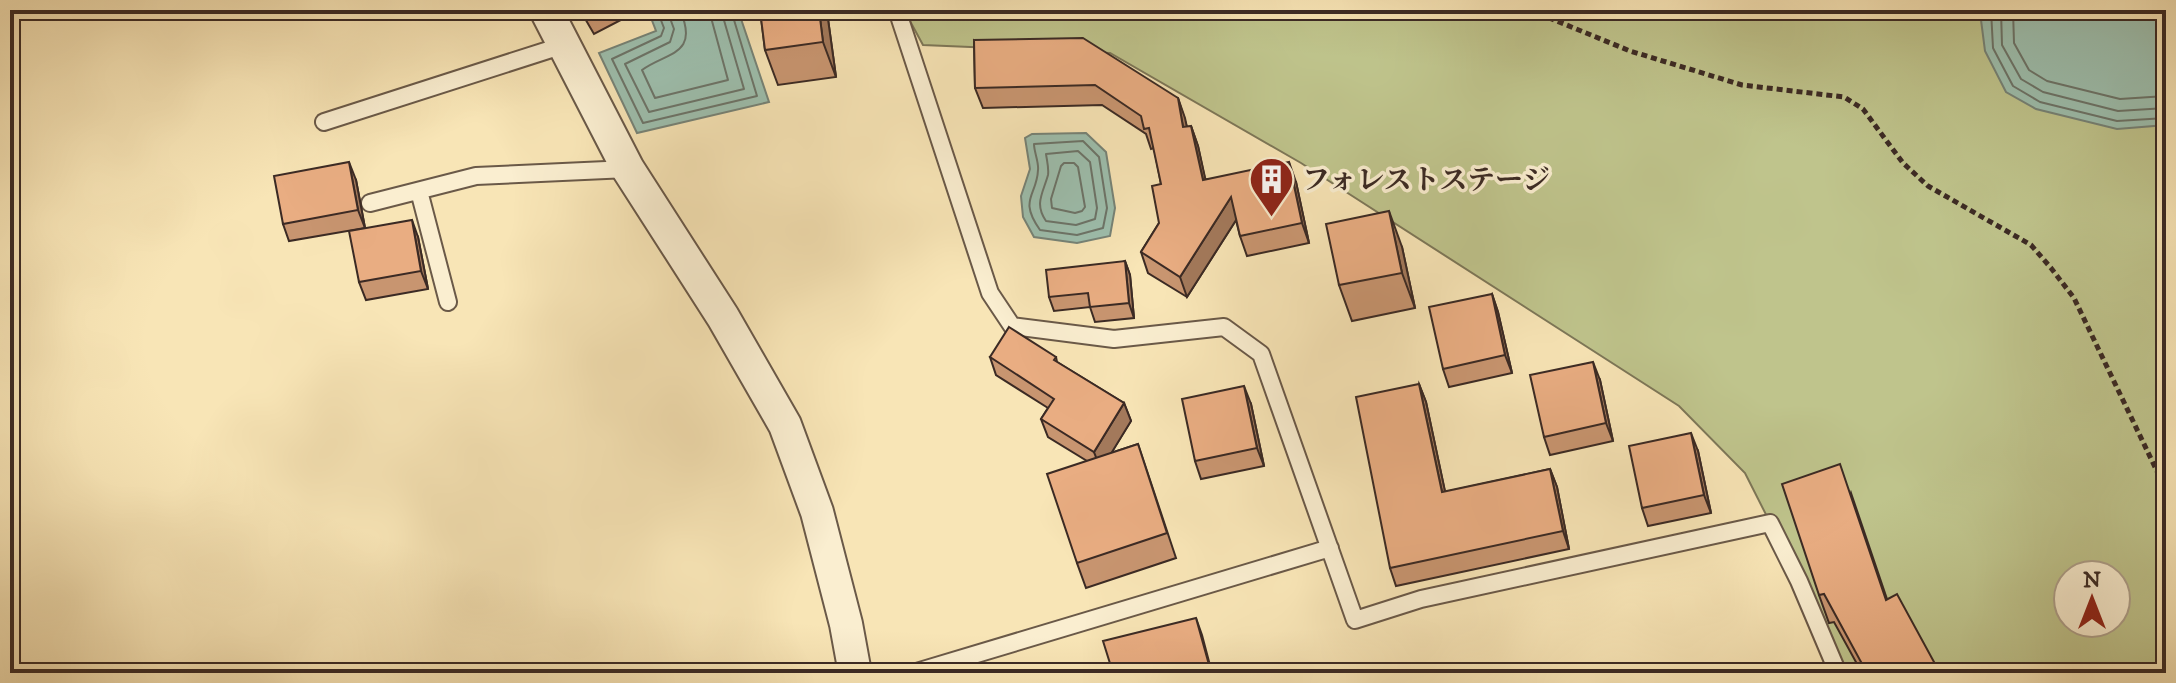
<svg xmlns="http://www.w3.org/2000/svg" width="2176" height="683" font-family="'IM FELL DW Pica','Noto Serif JP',serif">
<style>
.green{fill:#bfc48c;stroke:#7d7758;stroke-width:2;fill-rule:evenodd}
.water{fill:#9dbfae;stroke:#768377;stroke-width:2}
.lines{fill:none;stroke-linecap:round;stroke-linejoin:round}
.shore{stroke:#6c7469;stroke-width:2}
.lane-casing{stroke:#6a5948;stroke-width:20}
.street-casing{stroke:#6a5948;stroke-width:36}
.path{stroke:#3b2a24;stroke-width:5;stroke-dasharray:6 4;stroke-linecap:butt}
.lane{stroke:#faeed0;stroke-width:16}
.street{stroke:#faeed0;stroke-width:32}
.wall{fill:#c89570;stroke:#3b2a24;stroke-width:2}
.shaded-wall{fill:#a3795b;stroke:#3b2a24;stroke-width:2}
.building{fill:#e9ad82;stroke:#3b2a24;stroke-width:2}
.labels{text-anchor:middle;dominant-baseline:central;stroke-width:7;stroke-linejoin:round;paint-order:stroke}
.poi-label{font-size:28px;font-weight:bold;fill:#3b2a24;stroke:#faeed0;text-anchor:start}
</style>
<rect width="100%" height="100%" fill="#f8e5b6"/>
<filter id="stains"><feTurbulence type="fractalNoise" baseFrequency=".0025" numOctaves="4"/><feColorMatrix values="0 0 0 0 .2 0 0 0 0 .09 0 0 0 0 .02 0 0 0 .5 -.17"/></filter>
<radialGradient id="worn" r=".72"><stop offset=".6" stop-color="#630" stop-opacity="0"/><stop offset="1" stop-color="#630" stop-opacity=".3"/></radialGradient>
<path class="green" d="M 904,10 L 2166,10 L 2166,673 L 1838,673 L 1794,570 L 1745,473 L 1679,406 L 1301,163 L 1110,53 L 923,45 ZM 2068,575 L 2116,575 L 2116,623 L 2068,623 Z"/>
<path class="water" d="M 648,10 L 738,10 L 769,102 L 637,133 L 599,53 L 656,31 Z
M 1984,10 L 2166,10 L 2166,125 L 2117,129 L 2036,109 L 2006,92 L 1985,51 L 1981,20 Z
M 1086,133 L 1106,152 L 1115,208 L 1110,236 L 1077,243 L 1034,237 L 1023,217 L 1021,196 L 1030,169 L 1025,138 L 1032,134 Z"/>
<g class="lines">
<path class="shore" d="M 657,10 L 664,28 L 661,36 L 612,59 L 643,123 L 757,96 L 731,10
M 667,10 L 674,29 L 670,42 L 625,64 L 649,112 L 744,89 L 721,10
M 680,10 C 700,56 666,52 642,70 L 655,98 L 728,80 L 709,10
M 1991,10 L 1993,48 L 2013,86 L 2040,102 L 2117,121 L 2166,118
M 2001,10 L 2002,45 L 2021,79 L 2043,92 L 2118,111 L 2166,108
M 2013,10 L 2014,43 L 2029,70 L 2047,81 L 2120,99 L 2166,96
M 1083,141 L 1099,157 L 1107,208 L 1103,228 L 1077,235 L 1040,230 C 1018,199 1037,196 1038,170 C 1039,162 1034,152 1034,144 Z
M 1078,151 L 1090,162 L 1097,208 L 1095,219 L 1076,225 L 1046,221 C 1034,204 1043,193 1048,175 C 1049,168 1047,161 1046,154 Z
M 1064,163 L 1074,163 L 1078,167 L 1085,207 L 1082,211 L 1075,213 L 1052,208 L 1051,199 L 1061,166 Z"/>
<defs>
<path id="lane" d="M 897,10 L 990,293 L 1012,326 L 1114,339 L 1224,327 L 1261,354 L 1355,620 L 1421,599 L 1770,523 L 1799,581 L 1838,673
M 324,122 L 564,45
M 419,191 L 448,302
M 370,203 L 476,176 L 628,169
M 913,673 L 1330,548"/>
<path id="street" d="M 546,10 L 628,169 L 723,317 L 785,425 L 817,512 L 846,624 L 855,673"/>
</defs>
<use href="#lane" class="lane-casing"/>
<use href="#street" class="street-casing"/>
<path class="path" d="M 1530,10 L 1630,51 L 1742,85 L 1844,97 L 1863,109 L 1903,163 L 1928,186 L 2031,245 L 2051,268 L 2074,298 L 2166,490"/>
<use href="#lane" class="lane"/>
<use href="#street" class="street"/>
</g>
<path class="wall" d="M 580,10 L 640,10 L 594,34 Z
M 760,10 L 825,10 L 828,19 L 836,77 L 778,85 L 765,50 Z
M 974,40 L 1178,98 L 1187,127 L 1191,126 L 1198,146 L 1205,179 L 1296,182 L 1309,243 L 1247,256 L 1240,236 L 1236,220 L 1187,297 L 1148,273 L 1141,252 L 1159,223 L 1161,184 L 1154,148 L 1151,149 L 1146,134 L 1102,105 L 983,108 L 975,88 Z
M 356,180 L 365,228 L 289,241 L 283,224 Z
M 418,237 L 428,289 L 366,300 L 359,282 Z
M 1402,247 L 1415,308 L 1352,321 L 1339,285 Z
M 1125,261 L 1130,275 L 1134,318 L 1095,322 L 1090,307 L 1054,311 L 1049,297 Z
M 1492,294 L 1498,312 L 1512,373 L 1449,387 L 1443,369 Z
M 990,357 L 1056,357 L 1057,362 L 1124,403 L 1131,421 L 1111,453 L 1138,444 L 1176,558 L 1086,588 L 1077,563 L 1087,461 L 1048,437 L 1041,419 L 1048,408 L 996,375 Z
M 1600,380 L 1613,441 L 1550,455 L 1544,437 Z
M 1419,384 L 1426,402 L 1445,492 L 1550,469 L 1557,487 L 1569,549 L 1396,586 L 1390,568 Z
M 1251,404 L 1264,466 L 1201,479 L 1195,461 Z
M 1698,451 L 1711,513 L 1648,526 L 1642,508 Z
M 1851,493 L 1887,599 L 1940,673 L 1862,673 L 1834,622 L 1829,623 L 1819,595 Z"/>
<path class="shaded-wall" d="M 819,10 L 825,10 L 828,19 L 836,77 L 823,42 Z
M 1178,98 L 1185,118 L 1191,147 L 1183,127 Z
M 1191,126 L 1198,146 L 1210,200 L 1203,180 Z
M 349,162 L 356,180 L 365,228 L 358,210 Z
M 1289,162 L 1296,182 L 1309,243 L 1302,223 Z
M 1231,197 L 1238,217 L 1187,297 L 1180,277 Z
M 1389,211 L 1402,247 L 1415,308 L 1402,273 Z
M 412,220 L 418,237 L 428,289 L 421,271 Z
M 1125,261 L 1130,275 L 1134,318 L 1129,303 Z
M 1492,294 L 1498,312 L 1512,373 L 1505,355 Z
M 1593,362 L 1600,380 L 1613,441 L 1606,423 Z
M 1419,384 L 1426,402 L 1449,510 L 1442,492 Z
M 1244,386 L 1251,404 L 1264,466 L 1257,448 Z
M 1124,403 L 1131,421 L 1101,470 L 1094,452 Z
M 1691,433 L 1698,451 L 1711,513 L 1704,495 Z
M 1550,469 L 1557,487 L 1569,549 L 1563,531 Z
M 1196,618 L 1202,635 L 1212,673 L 1211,673 Z"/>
<path class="building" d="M 584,10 L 599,10 L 587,16 Z
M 760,10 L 819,10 L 823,42 L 765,50 Z
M 1083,38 L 1178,98 L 1183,127 L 1191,126 L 1203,180 L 1289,162 L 1302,223 L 1240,236 L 1231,197 L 1180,277 L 1141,252 L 1159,223 L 1152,186 L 1161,184 L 1149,128 L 1144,129 L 1141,116 L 1095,85 L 975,88 L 974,40 Z
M 349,162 L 358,210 L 283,224 L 274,176 Z
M 1389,211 L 1402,273 L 1339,285 L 1326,224 Z
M 412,220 L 421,271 L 359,282 L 349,231 Z
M 1125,261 L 1129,303 L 1090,307 L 1088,293 L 1049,297 L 1046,270 Z
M 1492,294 L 1505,355 L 1443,369 L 1429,307 Z
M 1009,327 L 1056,357 L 1054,360 L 1124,403 L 1094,452 L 1041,419 L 1054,399 L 990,357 Z
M 1593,362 L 1606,423 L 1544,437 L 1530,375 Z
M 1419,384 L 1442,492 L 1550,469 L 1563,531 L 1390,568 L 1356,397 Z
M 1244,386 L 1257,448 L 1195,461 L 1182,399 Z
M 1691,433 L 1704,495 L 1642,508 L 1629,446 Z
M 1138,444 L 1167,533 L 1077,563 L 1047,474 Z
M 1840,464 L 1886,600 L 1897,594 L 1940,673 L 1867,673 L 1824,594 L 1819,595 L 1782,484 Z
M 1196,618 L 1211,672 L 1113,673 L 1103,641 Z"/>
<defs>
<symbol id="building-pin" viewBox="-11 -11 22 30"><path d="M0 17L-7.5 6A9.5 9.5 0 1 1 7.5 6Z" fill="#8f2418" stroke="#faeed0"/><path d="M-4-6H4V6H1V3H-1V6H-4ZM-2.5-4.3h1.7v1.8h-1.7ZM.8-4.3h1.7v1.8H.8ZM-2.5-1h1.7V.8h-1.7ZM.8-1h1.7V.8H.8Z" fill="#fff"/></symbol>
</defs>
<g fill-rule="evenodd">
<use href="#building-pin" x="1246" y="154" width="51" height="69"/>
</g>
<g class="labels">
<g class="poi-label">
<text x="1302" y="180">フォレストステージ</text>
</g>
</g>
<rect width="2176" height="683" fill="none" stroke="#f8e5b6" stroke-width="40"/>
<rect x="12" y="12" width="2152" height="659" fill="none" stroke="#3b2a24" stroke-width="4"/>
<rect x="20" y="20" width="2136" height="643" fill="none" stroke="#3b2a24" stroke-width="2"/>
<g transform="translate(2092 599)"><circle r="38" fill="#faeed0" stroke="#aea08b" stroke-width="2"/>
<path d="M0-6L14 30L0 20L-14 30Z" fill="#8f2418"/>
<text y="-12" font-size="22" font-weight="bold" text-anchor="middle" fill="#3b2a24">N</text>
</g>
<rect width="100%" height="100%" filter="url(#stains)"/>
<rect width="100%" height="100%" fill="url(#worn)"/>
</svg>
